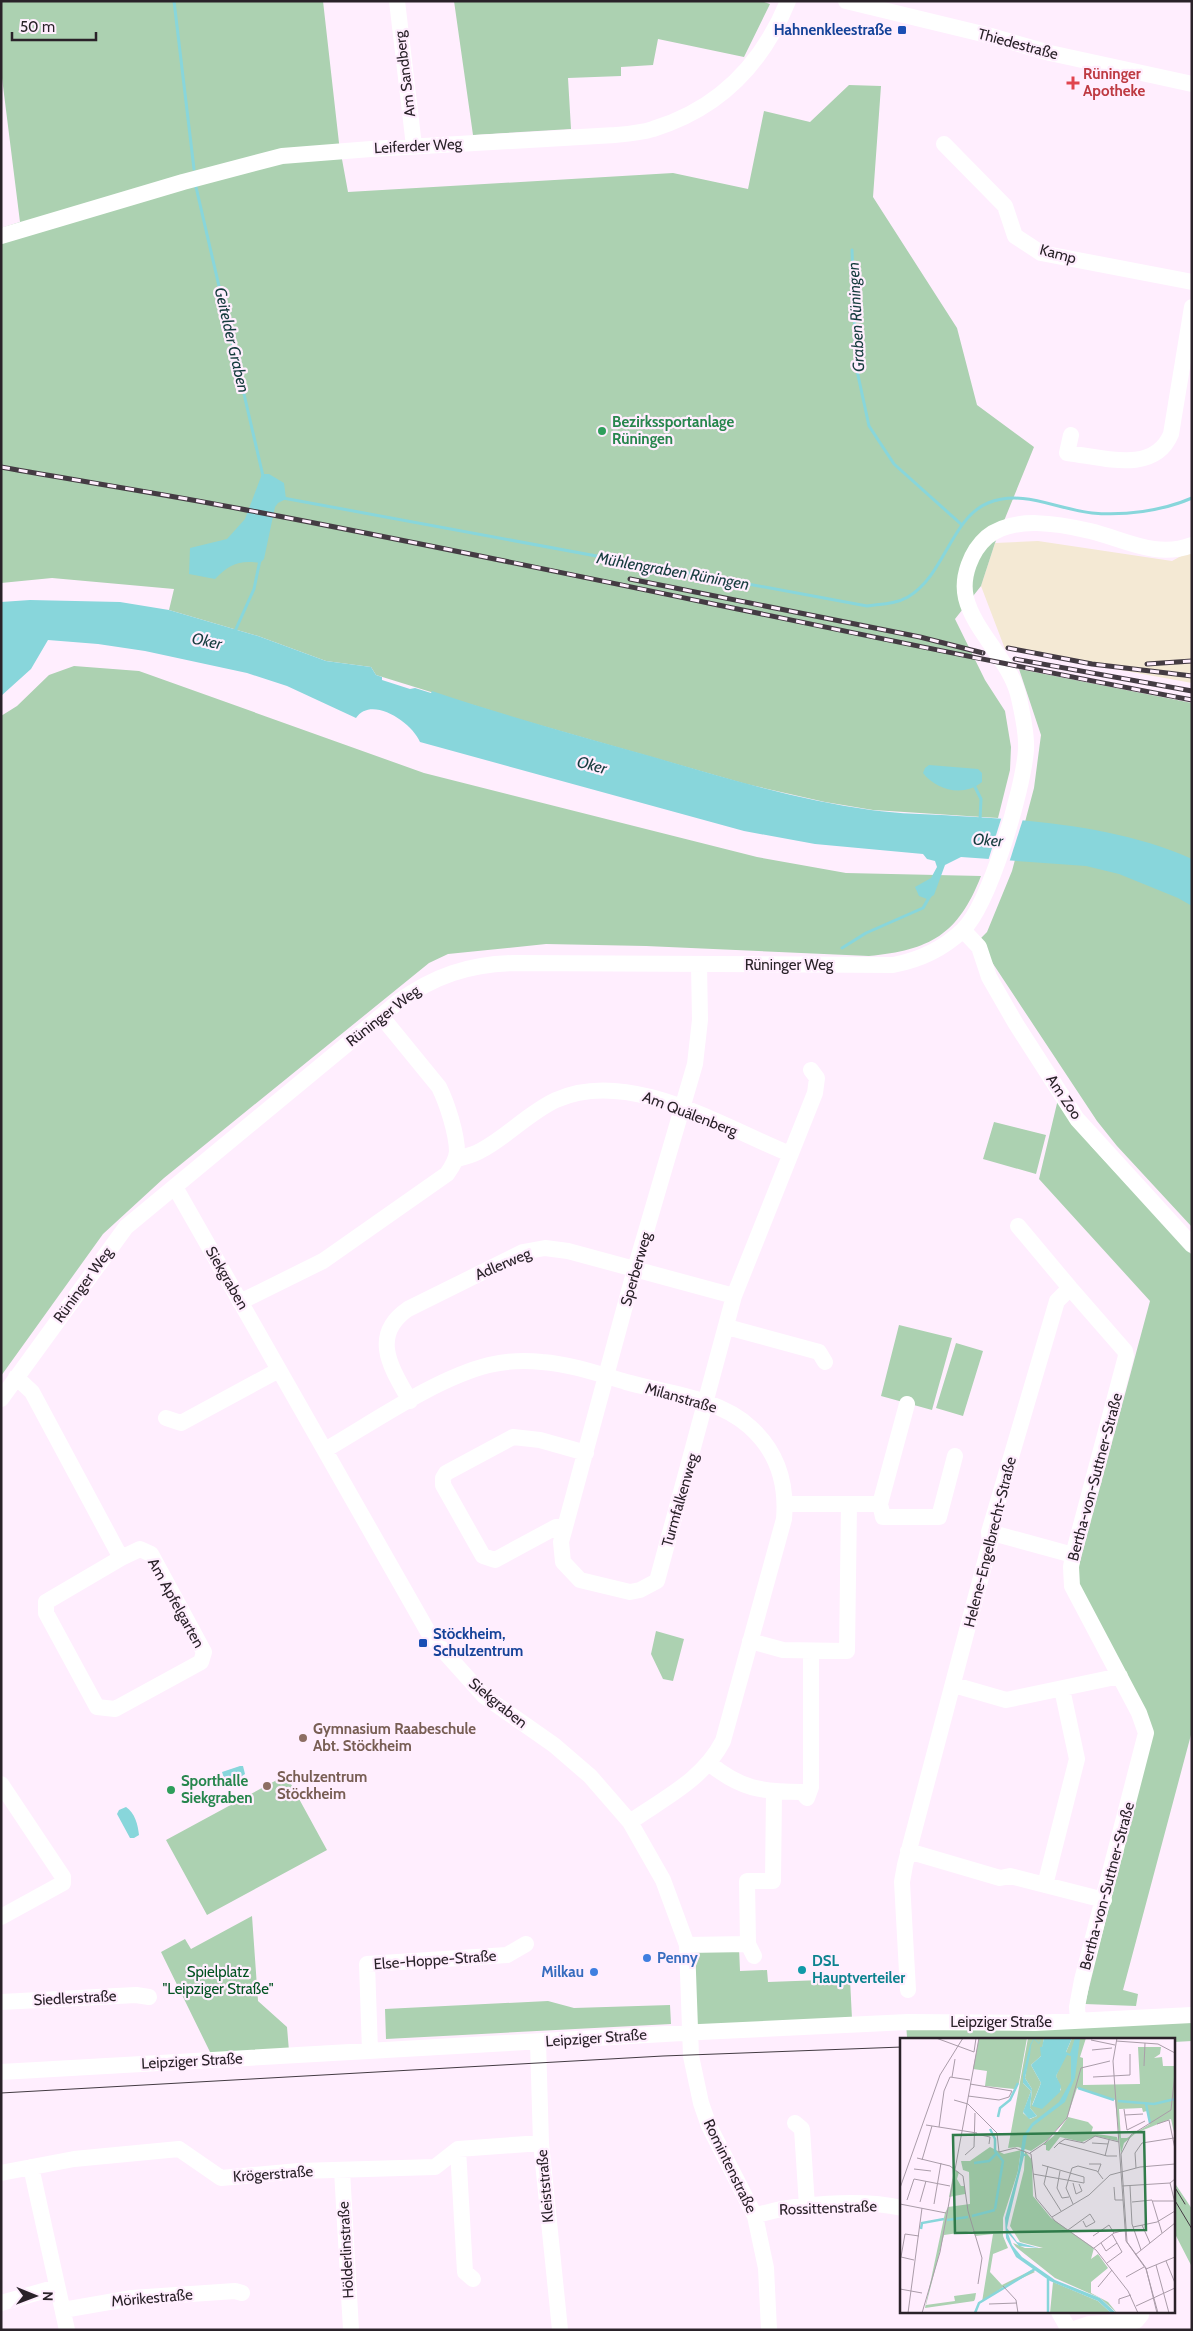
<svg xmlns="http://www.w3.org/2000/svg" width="1193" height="2331" font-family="Cabin,sans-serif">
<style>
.industrial{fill:#f4e9d4}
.green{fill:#acd1b1}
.water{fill:#88d6db}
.pier{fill:#ffeefe}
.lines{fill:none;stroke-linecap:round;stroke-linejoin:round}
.stream{stroke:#88d6db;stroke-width:3}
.minor{stroke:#fff;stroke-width:16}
.tram{stroke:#443b43;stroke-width:1}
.rail-casing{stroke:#443b43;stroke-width:5}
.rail{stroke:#ffeefe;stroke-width:3;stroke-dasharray:9;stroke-linecap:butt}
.transit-dot{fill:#1a4fb4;stroke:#ffeefe;stroke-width:2}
.health-dot{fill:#e0444e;stroke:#ffeefe;stroke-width:2}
.leisure-dot{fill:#2e9e5b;stroke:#ffeefe;stroke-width:2}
.education-dot{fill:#8d6e63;stroke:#ffeefe;stroke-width:2}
.shop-dot{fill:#3f7fe0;stroke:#ffeefe;stroke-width:2}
.culture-dot{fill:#0f9aa8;stroke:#ffeefe;stroke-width:2}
.labels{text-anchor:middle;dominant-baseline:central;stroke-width:4.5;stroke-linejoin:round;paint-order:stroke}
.transit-label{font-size:15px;font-weight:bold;fill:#164399;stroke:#ffeefe;text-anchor:end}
.street-label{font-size:15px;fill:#2a2229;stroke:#ffeefe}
.health-label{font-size:15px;font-weight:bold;fill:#be3a42;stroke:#ffeefe;text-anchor:start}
.leisure-label{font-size:15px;font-weight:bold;fill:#27864d;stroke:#ffeefe;text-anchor:start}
.education-label{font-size:15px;font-weight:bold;fill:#785e54;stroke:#ffeefe;text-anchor:start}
.shop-label{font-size:15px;font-weight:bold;fill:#366cbe;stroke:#ffeefe;text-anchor:start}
.culture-label{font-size:15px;font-weight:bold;fill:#0d838f;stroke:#ffeefe;text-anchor:start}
.park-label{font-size:15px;fill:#015221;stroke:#ffeefe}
.water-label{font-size:16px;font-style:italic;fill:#163c3e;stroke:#ffeefe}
.inset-river{fill:none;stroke:#88d6db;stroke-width:2.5}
.inset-road{fill:none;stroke:#aa9ca9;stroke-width:1}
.view{fill:#307b4a;fill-opacity:0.15;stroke:#307b4a;stroke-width:2.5}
.inset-edge{fill:none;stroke:#2a2229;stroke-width:2.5}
</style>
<rect width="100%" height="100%" fill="#ffeefe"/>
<path class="industrial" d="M 1038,541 L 1172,561 L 1192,550 L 1192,683 L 1005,649 L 981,586 L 995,543 Z"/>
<path class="green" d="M 1,1 L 323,1 L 339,143 L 348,192 L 673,173 L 748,189 L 764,111 L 810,122 L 849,85 L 881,86 L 873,197 L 957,328 L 977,405 L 1034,447 L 995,543 L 981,586 L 955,619 L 985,680 L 1005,711 L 1011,747 L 1010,770 L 998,818 L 873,810 L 825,802 L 746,784 L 518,719 L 376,675 L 371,667 L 326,661 L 258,636 L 169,610 L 174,589 L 52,578 L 1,583 L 1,228 L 20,222 L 1,70 Z
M 454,1 L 761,1 L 770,4 L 744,57 L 658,39 L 653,65 L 621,67 L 621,76 L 568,78 L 571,129 L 473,135 Z
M 74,666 L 139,671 L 424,773 L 757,857 L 846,873 L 981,876 C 958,935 930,950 869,956 L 646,946 L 546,944 L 448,954 L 429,963 L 164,1178 L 103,1234 L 1,1376 L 1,716 L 17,706 L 49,675 Z
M 1019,669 L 1192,703 L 1192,1227 L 1117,1146 L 1097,1121 L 978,941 L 987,932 L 1012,871 L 1034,788 L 1041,735 Z
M 1059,1095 L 1091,1146 L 1192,1255 L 1192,1731 L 1123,1990 L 1138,1994 L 1136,2006 L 1085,2004 L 1150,1742 L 1079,1585 L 1077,1573 L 1150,1301 L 1039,1179 Z
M 994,1122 L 1046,1135 L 1036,1174 L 983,1159 Z
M 899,1325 L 952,1338 L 932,1410 L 881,1396 Z
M 956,1343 L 983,1351 L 963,1416 L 936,1408 Z
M 656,1631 L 684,1639 L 673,1681 L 663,1679 L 651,1654 Z
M 286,1775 L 327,1850 L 207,1915 L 166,1840 Z
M 252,1916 L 258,2001 L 287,2027 L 289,2051 L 211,2054 L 161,1952 L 185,1939 L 191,1949 Z
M 739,1948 L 740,1971 L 767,1970 L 768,1982 L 850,1979 L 852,2019 L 696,2028 L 691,1950 Z
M 548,2001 L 574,2008 L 670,2005 L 671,2024 L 386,2039 L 385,2009 Z
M 1192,2017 L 1192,2041 L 1174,2042 L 1174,2040 L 946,2040 L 931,2037 L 907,2037 L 906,2023 Z
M 1174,2182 L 1192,2209 L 1192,2267 L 1174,2232 Z"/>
<path class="water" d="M 262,474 L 269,474 L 284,483 L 286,499 L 278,503 L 275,507 L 264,559 L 260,563 C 239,560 230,564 215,579 L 189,574 L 190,548 L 227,539 L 245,519 Z
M 30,600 L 120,602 L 169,610 L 258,636 L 326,661 L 371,667 L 376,675 L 382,677 L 382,680 L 410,689 L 415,688 L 431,693 L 432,691 C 506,716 582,737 657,758 C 728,779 799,800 871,810 C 899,814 929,814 957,816 C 1035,820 1120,827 1192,859 L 1192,906 L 1178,898 L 1119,874 L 1086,866 L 961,857 L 945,865 L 934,895 L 927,899 L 919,896 L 915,887 L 931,878 L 937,867 L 935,861 L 927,859 L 923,854 L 815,844 L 744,831 L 420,742 C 412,722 371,695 356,718 L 287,686 L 247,673 L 145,651 L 98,644 L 48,640 L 31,669 L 1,696 L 1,602 Z
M 929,765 L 978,769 L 982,773 L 982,782 C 964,797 937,791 923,773 L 925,768 Z
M 240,1766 L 243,1766 L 245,1774 L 232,1783 L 226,1784 L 222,1772 Z
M 126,1807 C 135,1813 138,1825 139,1835 L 134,1838 L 130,1838 L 117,1814 L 119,1810 Z"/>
<path class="pier" d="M 1002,816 L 1023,819 L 1009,863 L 988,861 Z"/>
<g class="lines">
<path class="stream" d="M 174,1 L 194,169
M 196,187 L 263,476
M 852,250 L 856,366 L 869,426 L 894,464 L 962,525
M 283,498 L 867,606 C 881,604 896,604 908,597 C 945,575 951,518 988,503 C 1023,489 1056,509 1092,513 C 1124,516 1162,511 1192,498
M 235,631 L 254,589 L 260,560
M 975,787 L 981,799 L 980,820
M 842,948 L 866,933 L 923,908 L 930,896"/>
<path class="minor" d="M 397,1 L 414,146
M 846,1 L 991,36 L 1050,53 L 1192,84
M 944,144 L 1005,206 L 1015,236 L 1041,253 L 1192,282
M 1,236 L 183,182 L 282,156 L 371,149 L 615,135 C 627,134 641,133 653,129 C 719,109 762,65 788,1
M 1071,435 L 1067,453 C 1102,457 1154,475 1171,434 L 1192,307
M 963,930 L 979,947 L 989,977 L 1016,1024 L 1077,1119 L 1192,1245
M 699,964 L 700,1020 L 695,1064 L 635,1269 L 561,1542 L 563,1562 L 580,1580 L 630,1592 L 640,1590 L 657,1581 L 734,1296 L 815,1093 L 817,1078 L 811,1070
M 455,1160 C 463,1157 473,1155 480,1151 C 507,1137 528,1113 556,1100 C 628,1067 723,1127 790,1154
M 175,1187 L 431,1637 L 484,1696 L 554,1745 L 590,1776 L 630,1822 L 663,1880 L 687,1945 L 691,2056 L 701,2103 L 709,2126 L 755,2216 L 766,2268 L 769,2330
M 1070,1288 L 1125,1351 L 1126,1356 L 1073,1555 L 1071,1567 L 1072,1586 L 1139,1713 L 1146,1733 L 1082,1980 L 1077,2007 L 1078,2021
M 240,1302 L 323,1261 L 447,1174 C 452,1167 456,1161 457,1152 C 457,1134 447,1103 439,1087 L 381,1016
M 727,1327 L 819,1352 L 825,1362
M 16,1377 L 32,1392 L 121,1558 L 140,1549 L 151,1554 L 204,1652 L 201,1662 L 115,1709 L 97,1707 L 46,1613 L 46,1602 L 121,1558
M 1,1399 L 126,1227 L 398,1002 C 434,976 469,964 514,963 L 893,965 C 920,960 942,950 963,930 C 990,903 1023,790 1026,750 C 1027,733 1022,711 1018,694 C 1009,660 974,631 966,598 C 961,577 971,551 987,537 C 1013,515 1060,524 1090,531 C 1124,539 1156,559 1192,545
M 410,1401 C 392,1369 369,1336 408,1309 L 523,1252 L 545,1248 L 568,1251 L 734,1296
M 166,1418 L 181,1423 L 279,1370
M 325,1450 C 372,1423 436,1378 489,1365 C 506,1361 524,1360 542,1362 C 570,1364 599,1374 626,1382 C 666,1393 719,1398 750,1427 C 777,1451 787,1483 784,1519 L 723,1741 C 703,1780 664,1798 630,1822
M 785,1504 L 880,1504 L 883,1517 L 939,1517 L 955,1456
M 880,1504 L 907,1404
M 565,1527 L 556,1527 L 495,1560 L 483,1556 L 443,1485 L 443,1478 L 446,1473 L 513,1437 L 540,1440 L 586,1453
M 989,1532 L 1073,1555
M 750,1641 L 783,1650 L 847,1651 L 849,1504
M 954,1685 L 1006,1700 L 1120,1676
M 709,1763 C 740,1789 762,1792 802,1792 L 807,1798 L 811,1787 L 811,1651
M 1,1784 L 63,1877 L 63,1883 L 1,1917
M 908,1851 L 1000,1878 L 1010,1876 L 1104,1900
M 1045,1885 L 1077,1759 L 1062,1689
M 748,1944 L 747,1881 L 773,1881 L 774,1792
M 687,1945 L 748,1944 L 754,1956
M 908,1990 L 902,1882 L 905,1865 L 990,1543 L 989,1532 L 1057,1301 L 1070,1288 L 1018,1226
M 1,2002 L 136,1995 L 149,1997
M 538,2042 L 541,2143 L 560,2330
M 370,2051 L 367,1964 L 507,1955 L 526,1944
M 1,2072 L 700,2032 L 908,2022 L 1035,2023 L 1192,2015
M 795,2123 L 802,2129 L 807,2206
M 458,2149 L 465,2272 L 473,2279
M 31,2167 L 67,2330
M 342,2170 L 351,2330
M 1,2173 L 74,2159 L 179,2149 L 221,2178 L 299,2171 L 435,2167 L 458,2149 L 541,2143
M 755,2216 C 792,2203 863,2199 902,2208
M 1,2303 L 57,2287
M 63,2310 L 132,2298 L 235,2291 L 242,2293
M 1059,2312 L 1069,2330
M 1071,2330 L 1089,2324 L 1136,2321 L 1141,2315"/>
<path class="tram" d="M 1,2093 L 663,2056 L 902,2047
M 1174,2186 L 1185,2204
M 1174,2199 L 1192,2229"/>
<defs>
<path id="rail" d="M 1,467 C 79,481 158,493 236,508 C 555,568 872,640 1192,700
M 630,579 L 920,637 L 983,653
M 1008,648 L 1092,664 L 1192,676
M 1015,659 L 1192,691
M 1147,664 L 1192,661"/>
</defs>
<use href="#rail" class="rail-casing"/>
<use href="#rail" class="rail"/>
</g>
<g class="transit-dot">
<rect x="897" y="25" width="10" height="10" rx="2.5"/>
<rect x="418" y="1638" width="10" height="10" rx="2.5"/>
</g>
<path class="health-dot" d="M1070.5 75.5h5v5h5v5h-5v5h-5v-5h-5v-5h5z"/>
<g class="leisure-dot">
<circle cx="602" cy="431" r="5"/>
<circle cx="171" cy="1790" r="5"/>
</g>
<g class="education-dot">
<circle cx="303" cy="1738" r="5"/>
<circle cx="267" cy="1786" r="5"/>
</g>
<g class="shop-dot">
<circle cx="647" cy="1958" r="5"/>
<circle cx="594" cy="1972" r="5"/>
</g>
<circle class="culture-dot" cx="802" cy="1970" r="5"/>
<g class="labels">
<g class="transit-label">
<text x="892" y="30">Hahnenkleestraße</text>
<text x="433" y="1634" text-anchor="start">Stöckheim,<tspan x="433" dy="17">Schulzentrum</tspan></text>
</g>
<g class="street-label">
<text transform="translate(1018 44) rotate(15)">Thiedestraße</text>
<text transform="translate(405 74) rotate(-97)">Am Sandberg</text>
<text transform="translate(418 146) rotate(-3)">Leiferder Weg</text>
<text transform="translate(1058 254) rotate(15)">Kamp</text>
<text x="789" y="965">Rüninger Weg</text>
<text transform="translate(383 1016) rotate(-38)">Rüninger Weg</text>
<text transform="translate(1064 1097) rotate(56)">Am Zoo</text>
<text transform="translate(690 1114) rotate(21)">Am Quälenberg</text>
<text transform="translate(503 1264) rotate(-23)">Adlerweg</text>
<text transform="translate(636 1269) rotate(-74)">Sperberweg</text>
<text transform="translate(227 1278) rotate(60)">Siekgraben</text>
<text transform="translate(83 1285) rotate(-54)">Rüninger Weg</text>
<text transform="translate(681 1398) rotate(16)">Milanstraße</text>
<text transform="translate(1095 1477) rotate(-75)">Bertha-von-Suttner-Straße</text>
<text transform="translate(680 1500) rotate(-74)">Turmfalkenweg</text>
<text transform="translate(990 1542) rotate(-76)">Helene-Engelbrecht-Straße</text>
<text transform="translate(176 1603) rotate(61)">Am Apfelgarten</text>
<text transform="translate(498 1703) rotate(39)">Siekgraben</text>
<text transform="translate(1107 1886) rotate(-75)">Bertha-von-Suttner-Straße</text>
<text transform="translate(435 1960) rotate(-4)">Else-Hoppe-Straße</text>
<text transform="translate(75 1998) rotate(-3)">Siedlerstraße</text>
<text x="1001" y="2022">Leipziger Straße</text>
<text transform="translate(596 2038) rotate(-4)">Leipziger Straße</text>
<text transform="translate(192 2061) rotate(-3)">Leipziger Straße</text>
<text transform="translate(730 2166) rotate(64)">Romintenstraße</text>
<text transform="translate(273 2174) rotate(-4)">Krögerstraße</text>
<text transform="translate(545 2186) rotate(-95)">Kleiststraße</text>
<text transform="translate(828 2208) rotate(-2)">Rossittenstraße</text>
<text transform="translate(346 2250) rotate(-93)">Hölderlinstraße</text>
<text transform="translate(152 2298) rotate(-5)">Mörikestraße</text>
</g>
<g class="health-label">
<text x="1083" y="74">Rüninger<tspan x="1083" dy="17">Apotheke</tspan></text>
</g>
<g class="leisure-label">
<text x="612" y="422">Bezirkssportanlage<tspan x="612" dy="17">Rüningen</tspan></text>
<text x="181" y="1781">Sporthalle<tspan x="181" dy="17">Siekgraben</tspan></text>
</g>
<g class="education-label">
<text x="313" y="1729">Gymnasium Raabeschule<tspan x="313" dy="17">Abt. Stöckheim</tspan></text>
<text x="277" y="1777">Schulzentrum<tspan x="277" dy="17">Stöckheim</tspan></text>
</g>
<g class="shop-label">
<text x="657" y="1958">Penny</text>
<text x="584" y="1972" text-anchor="end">Milkau</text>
</g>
<g class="culture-label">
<text x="812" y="1961">DSL<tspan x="812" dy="17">Hauptverteiler</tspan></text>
</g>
<g class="park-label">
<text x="218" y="1972">Spielplatz<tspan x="218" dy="17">"Leipziger Straße"</tspan></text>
</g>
<g class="water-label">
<text transform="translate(856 317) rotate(-93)">Graben Rüningen</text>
<text transform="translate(232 340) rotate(77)">Geitelder Graben</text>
<text transform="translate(673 571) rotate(10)">Mühlengraben Rüningen</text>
<text transform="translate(207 641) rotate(12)">Oker</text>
<text transform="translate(592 765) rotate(15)">Oker</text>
<text transform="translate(988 840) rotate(4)">Oker</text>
</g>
</g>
<g transform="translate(900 2038)">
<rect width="275" height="275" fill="#ffeefe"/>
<path d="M 79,0 L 127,0 L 119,45 L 114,51 L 85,48 L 87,33 L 73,31 ZM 128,0 L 144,0 L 141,18 L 131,27 L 141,45 L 132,67 L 161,52 L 156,38 L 172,0 L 186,0 L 180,19 L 183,20 L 183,47 L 240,46 L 238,9 L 261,9 L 260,16 L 254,20 L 262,19 L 263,28 L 275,28 L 275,99 L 271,81 L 268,82 L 236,95 L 224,105 L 221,116 L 215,62 L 177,50 L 167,80 L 147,102 L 131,113 L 118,109 L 108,110 ZM 128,20 L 125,40 L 132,51 L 130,70 L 137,78 L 130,81 L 123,75 L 131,53 L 123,45 ZM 242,70 L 243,74 L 247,73 L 250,86 L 227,100 L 221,100 L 219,71 ZM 168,79 L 188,84 L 193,89 L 191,95 L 217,99 L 218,103 L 196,98 L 182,104 L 160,99 L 149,113 L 146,112 L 146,107 L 143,107 L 157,95 ZM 90,109 L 104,116 L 121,112 L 118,133 L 103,180 L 103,198 L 108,210 L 93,216 L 90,234 L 102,247 L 132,232 L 135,234 L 103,249 L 82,264 L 93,196 L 75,198 L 73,193 L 44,197 L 26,267 L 55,263 L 54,258 L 76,255 L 75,261 L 74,263 L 25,270 L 45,175 L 48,169 L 70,166 L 69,134 L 63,132 L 61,123 L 70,123 ZM 125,113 L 132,122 L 133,158 L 151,180 L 194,210 L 191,221 L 198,216 L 208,230 L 191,244 L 191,255 L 208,264 L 217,275 L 200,260 L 155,240 L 116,209 L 113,205 L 125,210 L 143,210 L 120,204 L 110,188 L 124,132 ZM 54,132 L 59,134 L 57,141 L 61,148 L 65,148 L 65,156 L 49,159 ZM 153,244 L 198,263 L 211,275 L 150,275 Z" fill="#acd1b1" fill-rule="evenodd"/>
<path d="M 134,0 L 139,5 L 141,0 L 140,4 L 139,6 L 134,1 L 131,7 L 130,17 L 125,40 L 132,51 L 130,70 L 137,78 L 129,81 L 123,74 L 131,53 L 123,45 L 123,36 L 130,7 ZM 144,0 L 172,0 L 166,14 L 170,16 L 175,0 L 180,0 L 175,40 L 165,64 L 133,88 L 127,97 L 124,115 L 127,118 L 124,118 L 109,180 L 107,190 L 117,204 L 139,210 L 119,208 L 108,195 L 112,207 L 122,219 L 155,242 L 200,260 L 216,275 L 211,275 L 198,263 L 150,243 L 116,219 L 106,200 L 105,180 L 118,133 L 123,98 L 132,85 L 159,64 L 171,43 L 171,18 L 167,17 L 156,38 L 161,48 L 160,54 L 142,71 L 132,68 L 141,45 L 131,27 L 141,18 L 140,9 L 142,9 Z" fill="#88d6db"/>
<path class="inset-river" d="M 178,50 L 214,62M 218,63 L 254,66 L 275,61M 246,66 L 250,85M 98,79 L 100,70 L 110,62 L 118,45M 90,91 L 95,101 L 95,113 L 103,123 L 95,171M 74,125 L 89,123 L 96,116M 72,178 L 95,172M 47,182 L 68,179M 21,191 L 22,185 L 44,181M 75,275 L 79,265 L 135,231M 148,275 L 148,241"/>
<path class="inset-road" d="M 36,0 L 74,14 L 76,0M 217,0 L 213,23 L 226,203 L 246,231 L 258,275M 191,2 L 215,7M 216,3 L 258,6 L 275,15M 192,12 L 212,10M 244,28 L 245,5M 52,39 L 55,21M 193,39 L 230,37 L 230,16M 68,58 L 99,62 L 109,59 L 112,53 L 70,46M 54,62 L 68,66 L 97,95 L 99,114 L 115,110 L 131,116 L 136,160 L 155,183 L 196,212 L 228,253 L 238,275M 224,71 L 227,92 L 245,83M 225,77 L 243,76M 257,86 L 269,82 L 275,111M 26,87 L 77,95M 39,89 L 44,53 L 50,39 L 70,42M 76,96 L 90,99 L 89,106M 159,105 L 165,101 L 184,105 L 195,98 L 219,104M 192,105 L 208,106M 154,110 L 159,105 L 207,118 L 217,118M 130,115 L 145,105 L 167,80 L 181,30 L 210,23M 65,117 L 74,109 L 75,75M 205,118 L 209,102M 17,120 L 50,128 L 63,138 L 68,173 L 82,220 L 78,246M 22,122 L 32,88M 189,126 L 201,126 L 198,134M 148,128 L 144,146 L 161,173M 236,130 L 235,115 L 242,105 L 274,100M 14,131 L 31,133M 160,133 L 157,150 L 162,160 L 169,159M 133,136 L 184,145 L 184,139 L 142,127M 275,141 L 270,145 L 275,165M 173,145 L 176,156 L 182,153 L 179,146M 222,148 L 270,145M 230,148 L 232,186 L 241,212M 214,149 L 215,162 L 223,162M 0,150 L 40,37 L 63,0M 7,162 L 14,141 L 50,148M 253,163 L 275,163M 20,164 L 26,143M 232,164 L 252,162 L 262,195M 0,166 L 46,175M 34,166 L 41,125M 173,166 L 166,150 L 172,130 L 178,128 L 197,133 L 203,141M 152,179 L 189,157 L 210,137 L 240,129 L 275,126M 242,187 L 250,205M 233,189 L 257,184 L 275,173M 168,192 L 190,176 L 195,184 L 186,189 L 183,183M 193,198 L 209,187 L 214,195M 201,205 L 206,213 L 217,205M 194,210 L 214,195 L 225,192M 235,217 L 275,185M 14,222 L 1,219 L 5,196 L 19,198M 266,223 L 275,245M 207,225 L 222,214 L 212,196M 256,227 L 269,275M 246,231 L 275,219M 226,239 L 244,229M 103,248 L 116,262 L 118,275M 198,249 L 212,232M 0,251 L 22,255M 89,266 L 117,265M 219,266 L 219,261 L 231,257M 236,268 L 275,250M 8,275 L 22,170M 22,275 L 40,214 L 79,0M 257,275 L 246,230 L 227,204 L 221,116 L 231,97 L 271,72 L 275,35"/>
<path class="view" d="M 244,94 L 246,192 L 55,195 L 53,97 Z"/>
<rect width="275" height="275" class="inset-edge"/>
</g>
<rect width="1193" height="2331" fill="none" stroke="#2a2229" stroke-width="5"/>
<g transform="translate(35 2296) rotate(91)" stroke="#ffeefe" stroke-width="4" paint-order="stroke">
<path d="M0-4L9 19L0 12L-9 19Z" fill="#2a2229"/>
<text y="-8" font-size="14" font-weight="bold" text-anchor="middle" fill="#2a2229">N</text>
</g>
<path d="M12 32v8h84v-8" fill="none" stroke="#2a2229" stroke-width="2.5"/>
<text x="20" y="32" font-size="15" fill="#2a2229" stroke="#ffeefe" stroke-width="4" paint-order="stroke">50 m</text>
</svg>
